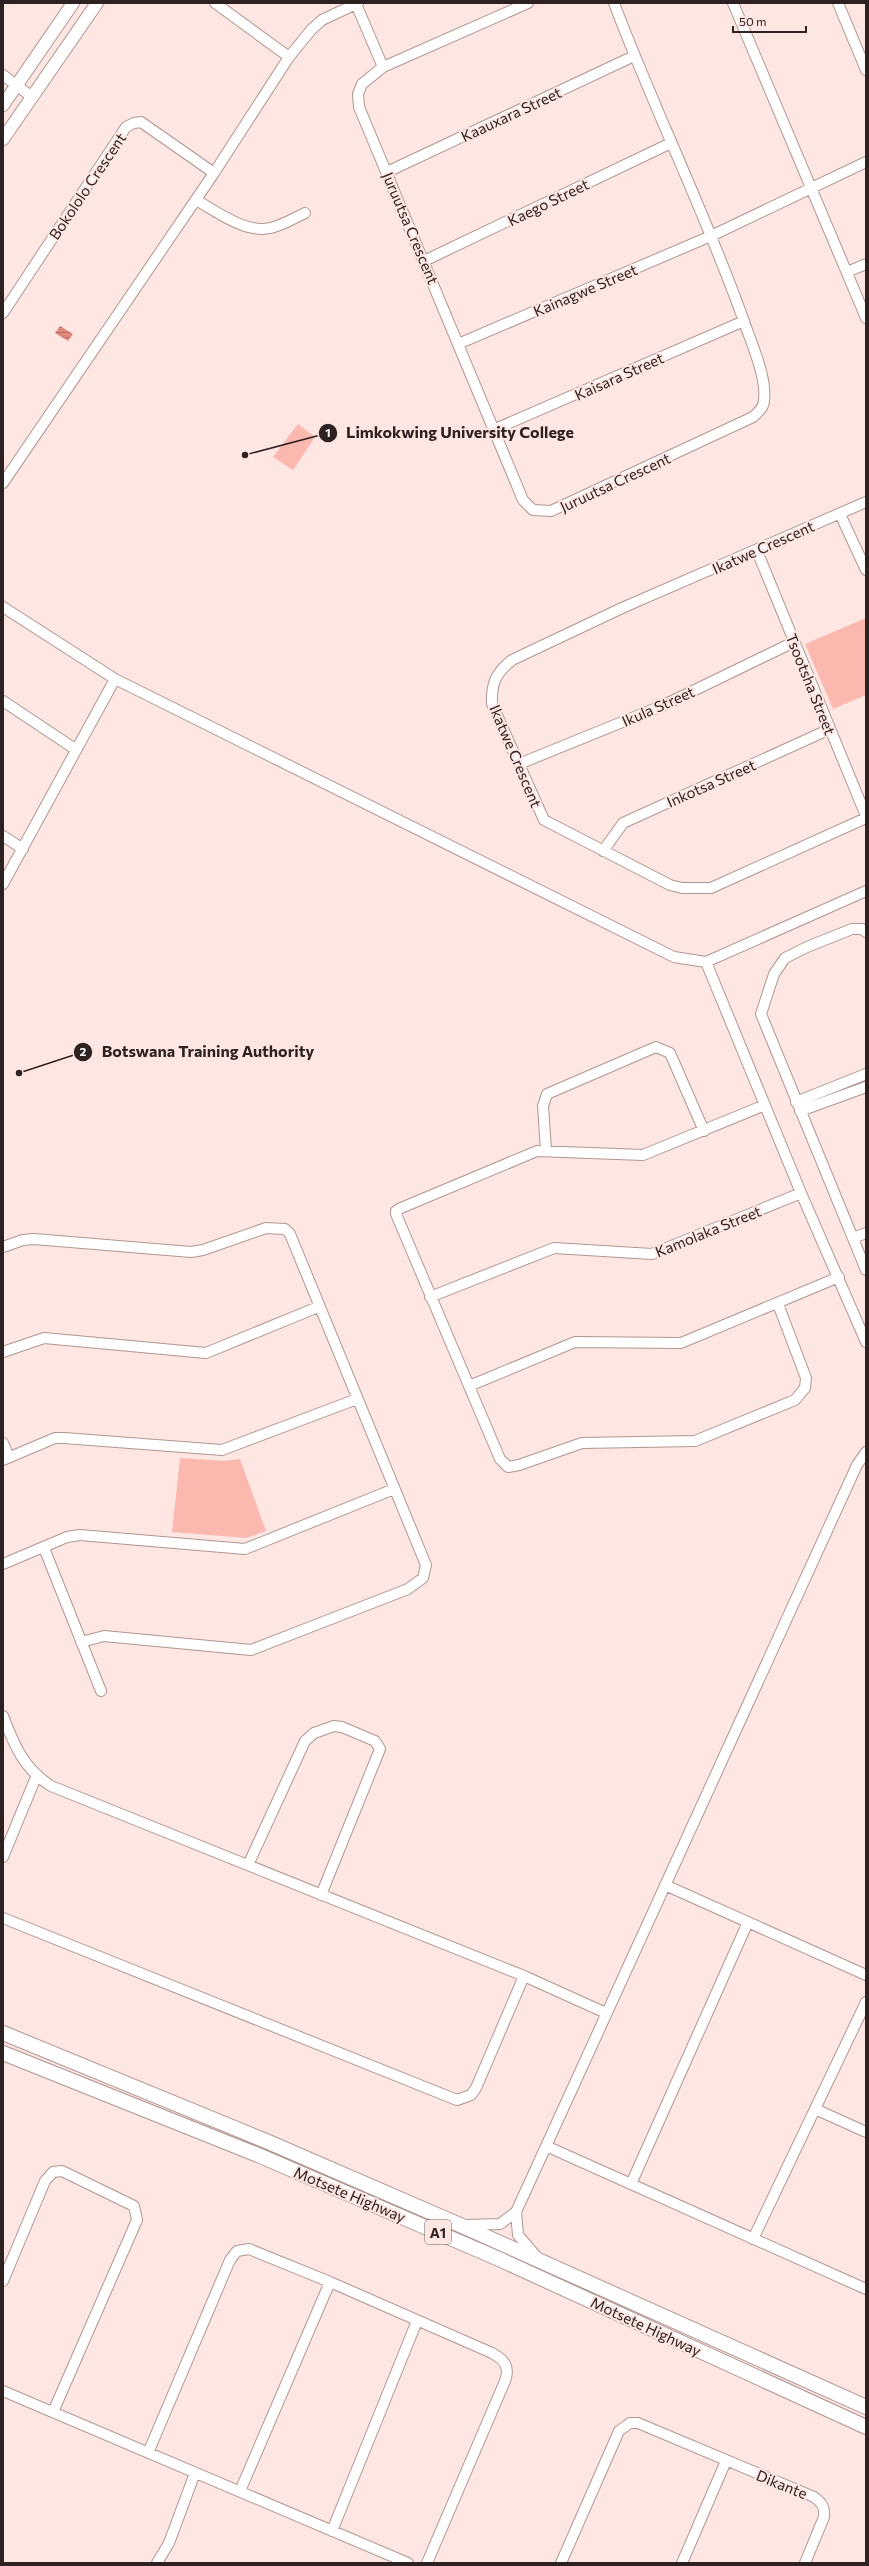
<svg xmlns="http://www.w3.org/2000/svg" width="869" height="2566" font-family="Commissioner,sans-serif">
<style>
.grass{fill:#fbb8af}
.water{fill:url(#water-rules)}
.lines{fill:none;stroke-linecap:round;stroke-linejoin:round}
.minor-casing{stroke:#b09591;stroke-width:12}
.major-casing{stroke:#b09591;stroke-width:14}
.highway-casing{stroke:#b09591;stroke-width:16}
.minor{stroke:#fff;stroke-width:10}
.major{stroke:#fff;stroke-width:12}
.highway{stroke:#fff;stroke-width:14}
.labels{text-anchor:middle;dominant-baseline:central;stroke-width:4;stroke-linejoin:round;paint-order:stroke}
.shield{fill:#fee7e3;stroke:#6c5d5b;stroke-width:1}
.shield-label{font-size:14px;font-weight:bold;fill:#2d2221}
.street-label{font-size:15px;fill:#2d2221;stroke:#fee7e3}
.leader{fill:none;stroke:#2d2221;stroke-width:1.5}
.callout-dot{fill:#2d2221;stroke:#fee7e3;stroke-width:1.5}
.mark-label{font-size:12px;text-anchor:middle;font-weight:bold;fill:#fff}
.callout-label{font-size:16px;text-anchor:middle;font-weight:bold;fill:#2d2221;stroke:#fee7e3;stroke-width:4;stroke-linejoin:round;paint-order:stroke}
</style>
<defs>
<pattern id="water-rules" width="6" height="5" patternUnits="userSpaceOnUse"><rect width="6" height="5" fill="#e1887d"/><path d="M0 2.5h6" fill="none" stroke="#b76f66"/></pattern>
</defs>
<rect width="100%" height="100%" fill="#fee7e3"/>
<path class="grass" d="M 298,424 L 315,437 L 293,470 L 273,457 Z
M 866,618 L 866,695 L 833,709 L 805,644 Z
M 180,1458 L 224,1461 L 240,1459 L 266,1531 L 246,1538 L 172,1532 Z"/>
<path class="water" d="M 60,326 L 73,334 L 68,341 L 55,333 Z"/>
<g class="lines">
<defs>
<path id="minor" d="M 215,3 L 289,57
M 733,3 L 866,318
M 838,3 L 866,70
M 356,4 L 383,67 L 362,84 L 358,94 L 359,107 L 523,500 L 533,510 L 551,511 L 753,417 C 758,412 764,408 764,400 C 767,376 750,340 742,316 C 704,210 654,109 614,3
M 383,67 L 528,3
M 3,75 L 32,97
M 387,172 L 634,56
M 196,200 C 216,211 246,234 270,228 C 282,226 294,218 305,213
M 424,261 L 671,143
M 847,272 L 866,264
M 3,313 L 126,127 L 134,123 L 141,122 L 214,173
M 458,344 L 711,236 L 866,162
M 493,430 L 744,321
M 3,483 L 214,173 L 289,57 L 311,30 L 322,20 L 358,3
M 866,502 L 622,608 L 512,660 C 496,673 491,683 492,704 L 544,820 L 670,885 L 682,888 L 711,888 L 866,818
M 840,514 L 866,570
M 757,551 L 866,816
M 3,607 L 115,679 L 674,957 L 706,962 L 866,891
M 3,701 L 75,749
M 519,764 L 664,705 L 794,642
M 3,836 L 23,849
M 603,851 L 623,823 L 830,729
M 3,884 L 115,679
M 866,932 L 862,929 L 852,929 L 807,947 L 785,958 L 774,974 L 761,1014 L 866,1270
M 706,962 L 801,1193 L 866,1342
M 796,1102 L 866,1074
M 765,1105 L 643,1155 L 537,1151 L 401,1208 L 396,1211 L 396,1214 L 500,1459 L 508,1467 L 519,1465 L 582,1443 L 695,1441 L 795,1400 L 805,1388 L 806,1378 L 778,1304
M 800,1111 L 866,1087
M 546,1150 L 543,1106 L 547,1094 L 656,1047 L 670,1053 L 704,1131
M 853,1238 L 866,1233
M 3,1247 L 23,1240 L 34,1239 L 191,1252 L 203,1250 L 266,1228 L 285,1229 L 290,1234 L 426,1565 L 423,1578 L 408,1589 L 251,1650 L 104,1636 L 81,1642
M 430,1297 L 554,1248 L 652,1254 L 801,1193
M 3,1352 L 44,1338 L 206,1353 L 318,1307
M 469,1386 L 575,1342 L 681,1343 L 839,1277
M 3,1443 L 9,1457
M 3,1460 L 55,1438 L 64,1438 L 222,1450 L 357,1399
M 44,1548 L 101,1691
M 3,1564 L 67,1537 L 80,1535 L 245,1549 L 394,1489
M 3,1716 C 14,1745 24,1769 51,1786 L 524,1976 L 606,2013
M 3,1857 L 36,1777
M 248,1865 L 305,1741 L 314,1733 L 334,1726 L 342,1727 L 375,1741 L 380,1749 L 321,1895
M 665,1885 L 866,1975
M 3,1918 L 457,2100 L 471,2095 L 476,2088 L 524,1976
M 815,2109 L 866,2132
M 546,2146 L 866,2289
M 631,2184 L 748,1922
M 466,2225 L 500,2224 L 516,2212
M 753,2239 L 866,2002
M 536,2256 L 518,2235 L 516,2212 L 857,1465 L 866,1452
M 3,2281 L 45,2181 L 53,2172 L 62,2171 L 134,2206 L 137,2220 L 53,2412
M 3,2391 L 408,2563
M 148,2453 L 230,2260 L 237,2251 L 249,2249 L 330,2282 L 492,2353 C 505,2360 510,2367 505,2381 L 427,2563
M 240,2491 L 330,2282
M 332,2531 L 417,2321
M 157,2563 L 169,2543 L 195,2473
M 561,2563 L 619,2431 L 630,2423 L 638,2423 L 814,2497 C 822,2503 825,2507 824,2517 L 805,2563
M 682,2563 L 726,2461"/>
<path id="major" d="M 3,105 L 73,3
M 3,139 L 97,3"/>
<path id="highway" d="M 3,2033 L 266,2141 L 460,2225 L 866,2407
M 3,2053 L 258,2155 L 499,2259 L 866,2427"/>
</defs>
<use href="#minor" class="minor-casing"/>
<use href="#major" class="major-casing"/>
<use href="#highway" class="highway-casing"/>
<use href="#minor" class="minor"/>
<use href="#major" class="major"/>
<use href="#highway" class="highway"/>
</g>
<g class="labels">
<rect class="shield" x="425" y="2220" width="26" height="24" rx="3"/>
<g class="shield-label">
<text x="438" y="2232">A1</text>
</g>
<g class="street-label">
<text transform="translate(511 114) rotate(-25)">Kaauxara Street</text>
<text transform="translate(87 186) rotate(-56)">Bokololo Crescent</text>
<text transform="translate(548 202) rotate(-26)">Kaego Street</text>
<text transform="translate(411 228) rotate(67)">Juruutsa Crescent</text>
<text transform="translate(585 290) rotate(-23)">Kainagwe Street</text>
<text transform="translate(619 376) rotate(-24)">Kaisara Street</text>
<text transform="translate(615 482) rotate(-25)">Juruutsa Crescent</text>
<text transform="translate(763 547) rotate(-24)">Ikatwe Crescent</text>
<text transform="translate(811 684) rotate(68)">Tsootsha Street</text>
<text transform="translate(658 706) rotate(-24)">Ikula Street</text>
<text transform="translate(516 756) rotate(67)">Ikatwe Crescent</text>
<text transform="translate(711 783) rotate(-24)">Inkotsa Street</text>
<text transform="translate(708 1231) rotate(-22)">Kamolaka Street</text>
<text transform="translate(350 2194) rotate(23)">Motsete Highway</text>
<text transform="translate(646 2326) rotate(25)">Motsete Highway</text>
<text transform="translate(782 2484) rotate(22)">Dikante</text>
</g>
</g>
<path class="leader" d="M245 455L328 433M19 1073L83 1052"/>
<g class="callout-dot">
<circle cx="245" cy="455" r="4"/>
<circle cx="19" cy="1073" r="4"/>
<circle cx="328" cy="433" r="10"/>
<circle cx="83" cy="1052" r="10"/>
</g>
<g class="mark-label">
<text x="328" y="437">1</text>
<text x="83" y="1056">2</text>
</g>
<g class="callout-label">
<text x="460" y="438">Limkokwing University College</text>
<text x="208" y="1057">Botswana Training Authority</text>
</g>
<rect width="869" height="2566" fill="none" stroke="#2d2221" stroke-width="8"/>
<path d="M733 26v6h73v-6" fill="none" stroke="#2d2221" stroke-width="2"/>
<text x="739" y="26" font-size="12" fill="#2d2221" stroke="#fee7e3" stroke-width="3" paint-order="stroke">50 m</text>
</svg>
